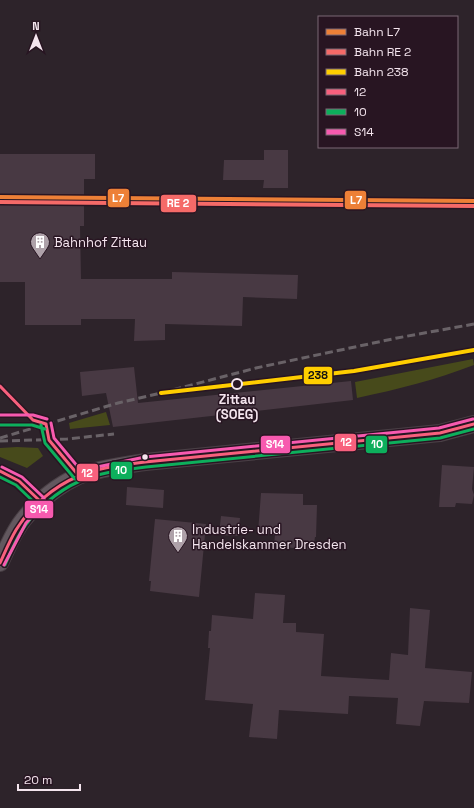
<svg xmlns="http://www.w3.org/2000/svg" width="474" height="808" font-family="'Space Grotesk',sans-serif">
<style>
.green{fill:#474a1b}
.building{fill:#483943}
.lines{fill:none;stroke-linecap:round;stroke-linejoin:round}
.minor-casing{stroke:#4a4046;stroke-width:18}
.minor{stroke:#62585f;stroke-width:16}
.rail{stroke:#696267;stroke-width:3;stroke-dasharray:8 4;stroke-linecap:butt}
.bus-1-casing{stroke:#281522;stroke-width:6}
.bus-2-casing{stroke:#281522;stroke-width:6}
.bus-3-casing{stroke:#281522;stroke-width:6}
.bus-1{stroke:#f8607d;stroke-width:3}
.bus-2{stroke:#0daf5c;stroke-width:3}
.bus-3{stroke:#f75aaf;stroke-width:3}
.rail-1-casing{stroke:#281522;stroke-width:7}
.rail-2-casing{stroke:#281522;stroke-width:7}
.rail-3-casing{stroke:#281522;stroke-width:7}
.rail-1{stroke:#ed8037;stroke-width:4}
.rail-2{stroke:#f56a68;stroke-width:4}
.rail-3{stroke:#ffce00;stroke-width:4}
.stop-dot{fill:#281522;stroke:#f4e5ee;stroke-width:2}
.bus-dot{fill:#f4e5ee;stroke:#281522;stroke-width:1.5}
.labels{text-anchor:middle;dominant-baseline:central;stroke-width:3;stroke-linejoin:round;paint-order:stroke}
.poi-label{font-size:13px;fill:#f4e5ee;stroke:#281522;text-anchor:start}
.stop-label{font-size:13px;font-weight:bold;fill:#f4e5ee;stroke:#281522}
.line-badge{stroke:#281522;stroke-width:1.5}
.badge-label{font-size:11px;text-anchor:middle;font-weight:bold;fill:#fff}
.pale-badge-label{font-size:11px;text-anchor:middle;font-weight:bold;fill:#111}
</style>
<rect width="100%" height="100%" fill="#2d232a"/>
<path class="green" d="M 473,359 L 474,365 C 435,380 399,389 357,398 L 355,382 Z
M 106,412 L 110,425 L 70,429 L 69,423 Z
M 17,447 L 38,448 L 43,456 L 27,468 L 0,457 L 0,448 Z"/>
<path class="building" d="M 264,150 L 288,150 L 288,188 L 263,188 L 264,180 L 223,180 L 224,160 L 264,160 Z
M 0,154 L 95,154 L 95,179 L 84,179 L 84,226 L 80,226 L 81,279 L 172,279 L 172,272 L 298,275 L 297,299 L 243,297 L 242,326 L 165,324 L 165,340 L 134,341 L 135,319 L 81,319 L 81,325 L 25,325 L 25,282 L 0,282 Z
M 134,367 L 138,403 L 351,381 L 353,400 L 113,427 L 106,393 L 82,396 L 80,372 Z
M 442,465 L 474,467 L 472,489 L 474,495 L 472,504 L 456,503 L 455,507 L 439,507 Z
M 127,487 L 164,490 L 163,508 L 126,505 Z
M 261,493 L 303,494 L 303,505 L 317,505 L 316,537 L 315,537 L 313,550 L 274,546 L 275,535 L 258,533 Z
M 221,516 L 240,518 L 238,536 L 219,535 Z
M 155,519 L 206,524 L 199,597 L 150,591 L 151,581 L 149,581 Z
M 255,593 L 285,595 L 283,623 L 296,623 L 296,632 L 324,634 L 321,676 L 389,680 L 391,653 L 408,655 L 410,608 L 430,610 L 425,668 L 472,672 L 469,703 L 424,701 L 420,726 L 396,724 L 398,698 L 349,696 L 348,714 L 279,710 L 277,739 L 249,737 L 253,704 L 205,700 L 210,648 L 208,648 L 209,631 L 211,631 L 212,615 L 253,619 Z"/>
<g class="lines">
<defs>
<path id="minor" d="M 0,563 C 7,549 13,532 23,520 C 38,501 57,486 78,476 C 96,469 125,465 145,462 L 440,433 L 474,424"/>
</defs>
<use href="#minor" class="minor-casing"/>
<use href="#minor" class="minor"/>
<path class="rail" d="M 0,438 L 118,403 L 161,393 L 256,368 L 397,338 L 474,324
M 0,441 L 67,439 L 114,434"/>
<defs>
<path id="bus-1" d="M 0,386 L 33,420 L 46,424
M 46,424 L 49,440 L 79,476
M 0,471 L 19,481 L 40,501
M 0,563 C 5,552 10,540 16,530 C 30,507 54,486 79,476 C 99,467 123,465 145,462 L 440,433 L 474,424"/>
<path id="bus-2" d="M 0,425 L 32,425 L 45,429
M 41,425 L 45,443 L 75,479
M 0,477 L 16,485 L 37,505
M 5,565 C 10,554 14,543 21,532 C 34,511 57,491 80,481 C 100,472 124,470 146,467 L 440,438 L 474,429"/>
<path id="bus-3" d="M 0,415 L 33,415 L 47,419
M 51,423 L 54,438 L 83,473
M 2,467 L 22,477 L 43,497 L 45,501 L 44,504 L 26,523 L 4,565
M 78,471 L 145,457 L 439,428 L 473,419"/>
</defs>
<use href="#bus-1" class="bus-1-casing"/>
<use href="#bus-2" class="bus-2-casing"/>
<use href="#bus-3" class="bus-3-casing"/>
<use href="#bus-1" class="bus-1"/>
<use href="#bus-2" class="bus-2"/>
<use href="#bus-3" class="bus-3"/>
<defs>
<path id="rail-1" d="M 0,197 L 474,201"/>
<path id="rail-2" d="M 0,202 L 474,206"/>
<path id="rail-3" d="M 161,393 L 354,371 L 474,350"/>
</defs>
<use href="#rail-1" class="rail-1-casing"/>
<use href="#rail-2" class="rail-2-casing"/>
<use href="#rail-3" class="rail-3-casing"/>
<use href="#rail-1" class="rail-1"/>
<use href="#rail-2" class="rail-2"/>
<use href="#rail-3" class="rail-3"/>
</g>
<defs>
<symbol id="building-pin" viewBox="-11 -11 22 30"><path d="M0 17L-7.5 6A9.5 9.5 0 1 1 7.5 6Z" fill="#aea1a9" stroke="#281522"/><path d="M-4-6H4V6H1V3H-1V6H-4ZM-2.5-4.3h1.7v1.8h-1.7ZM.8-4.3h1.7v1.8H.8ZM-2.5-1h1.7V.8h-1.7ZM.8-1h1.7V.8H.8Z" fill="#fff"/></symbol>
</defs>
<g fill-rule="evenodd">
<use href="#building-pin" x="29" y="231" width="22" height="30"/>
<use href="#building-pin" x="167" y="525" width="22" height="30"/>
</g>
<circle class="stop-dot" cx="237" cy="384" r="5"/>
<circle class="bus-dot" cx="145" cy="457" r="3.5"/>
<g class="labels">
<g class="poi-label">
<text x="54" y="242">Bahnhof Zittau</text>
<text x="192" y="529">Industrie- und<tspan x="192" dy="15">Handelskammer Dresden</tspan></text>
</g>
<g class="stop-label">
<text x="237" y="399">Zittau<tspan x="237" dy="15">(SOEG)</tspan></text>
</g>
</g>
<g class="line-badge">
<rect x="107" y="188" width="23" height="20" rx="4" fill="#ed8037"/>
<rect x="344" y="190" width="23" height="20" rx="4" fill="#ed8037"/>
<rect x="160" y="194" width="37" height="19" rx="4" fill="#f56a68"/>
<rect x="303" y="366" width="30" height="19" rx="4" fill="#ffce00"/>
<rect x="334" y="433" width="23" height="19" rx="4" fill="#f8607d"/>
<rect x="260" y="435" width="31" height="19" rx="4" fill="#f75aaf"/>
<rect x="365" y="435" width="23" height="19" rx="4" fill="#0daf5c"/>
<rect x="110" y="461" width="23" height="19" rx="4" fill="#0daf5c"/>
<rect x="76" y="463" width="23" height="19" rx="4" fill="#f8607d"/>
<rect x="24" y="500" width="30" height="19" rx="4" fill="#f75aaf"/>
</g>
<g class="badge-label">
<text x="118" y="202">L7</text>
<text x="356" y="204">L7</text>
<text x="178" y="207">RE 2</text>
<text x="346" y="446">12</text>
<text x="275" y="448">S14</text>
<text x="377" y="448">10</text>
<text x="121" y="474">10</text>
<text x="87" y="477">12</text>
<text x="39" y="513">S14</text>
</g>
<g class="pale-badge-label">
<text x="318" y="379">238</text>
</g>
<rect x="318" y="16" width="140" height="132" fill="#281522" stroke="#7a6874"/>
<rect x="326" y="29" width="20" height="6" fill="#ed8037" stroke="#7a6874"/>
<text x="354" y="36" font-size="12" fill="#f4e5ee">Bahn L7</text>
<rect x="326" y="49" width="20" height="6" fill="#f56a68" stroke="#7a6874"/>
<text x="354" y="56" font-size="12" fill="#f4e5ee">Bahn RE 2</text>
<rect x="326" y="69" width="20" height="6" fill="#ffce00" stroke="#7a6874"/>
<text x="354" y="76" font-size="12" fill="#f4e5ee">Bahn 238</text>
<rect x="326" y="89" width="20" height="6" fill="#f8607d" stroke="#7a6874"/>
<text x="354" y="96" font-size="12" fill="#f4e5ee">12</text>
<rect x="326" y="109" width="20" height="6" fill="#0daf5c" stroke="#7a6874"/>
<text x="354" y="116" font-size="12" fill="#f4e5ee">10</text>
<rect x="326" y="129" width="20" height="6" fill="#f75aaf" stroke="#7a6874"/>
<text x="354" y="136" font-size="12" fill="#f4e5ee">S14</text>
<g transform="translate(36 36)" stroke="#281522" stroke-width="3" paint-order="stroke">
<path d="M0-3L7 15L0 10L-7 15Z" fill="#f4e5ee"/>
<text y="-6" font-size="11" font-weight="bold" text-anchor="middle" fill="#f4e5ee">N</text>
</g>
<path d="M18 784v6h62v-6" fill="none" stroke="#f4e5ee" stroke-width="2"/>
<text x="24" y="784" font-size="12" fill="#f4e5ee" stroke="#281522" stroke-width="3" paint-order="stroke">20 m</text>
</svg>
